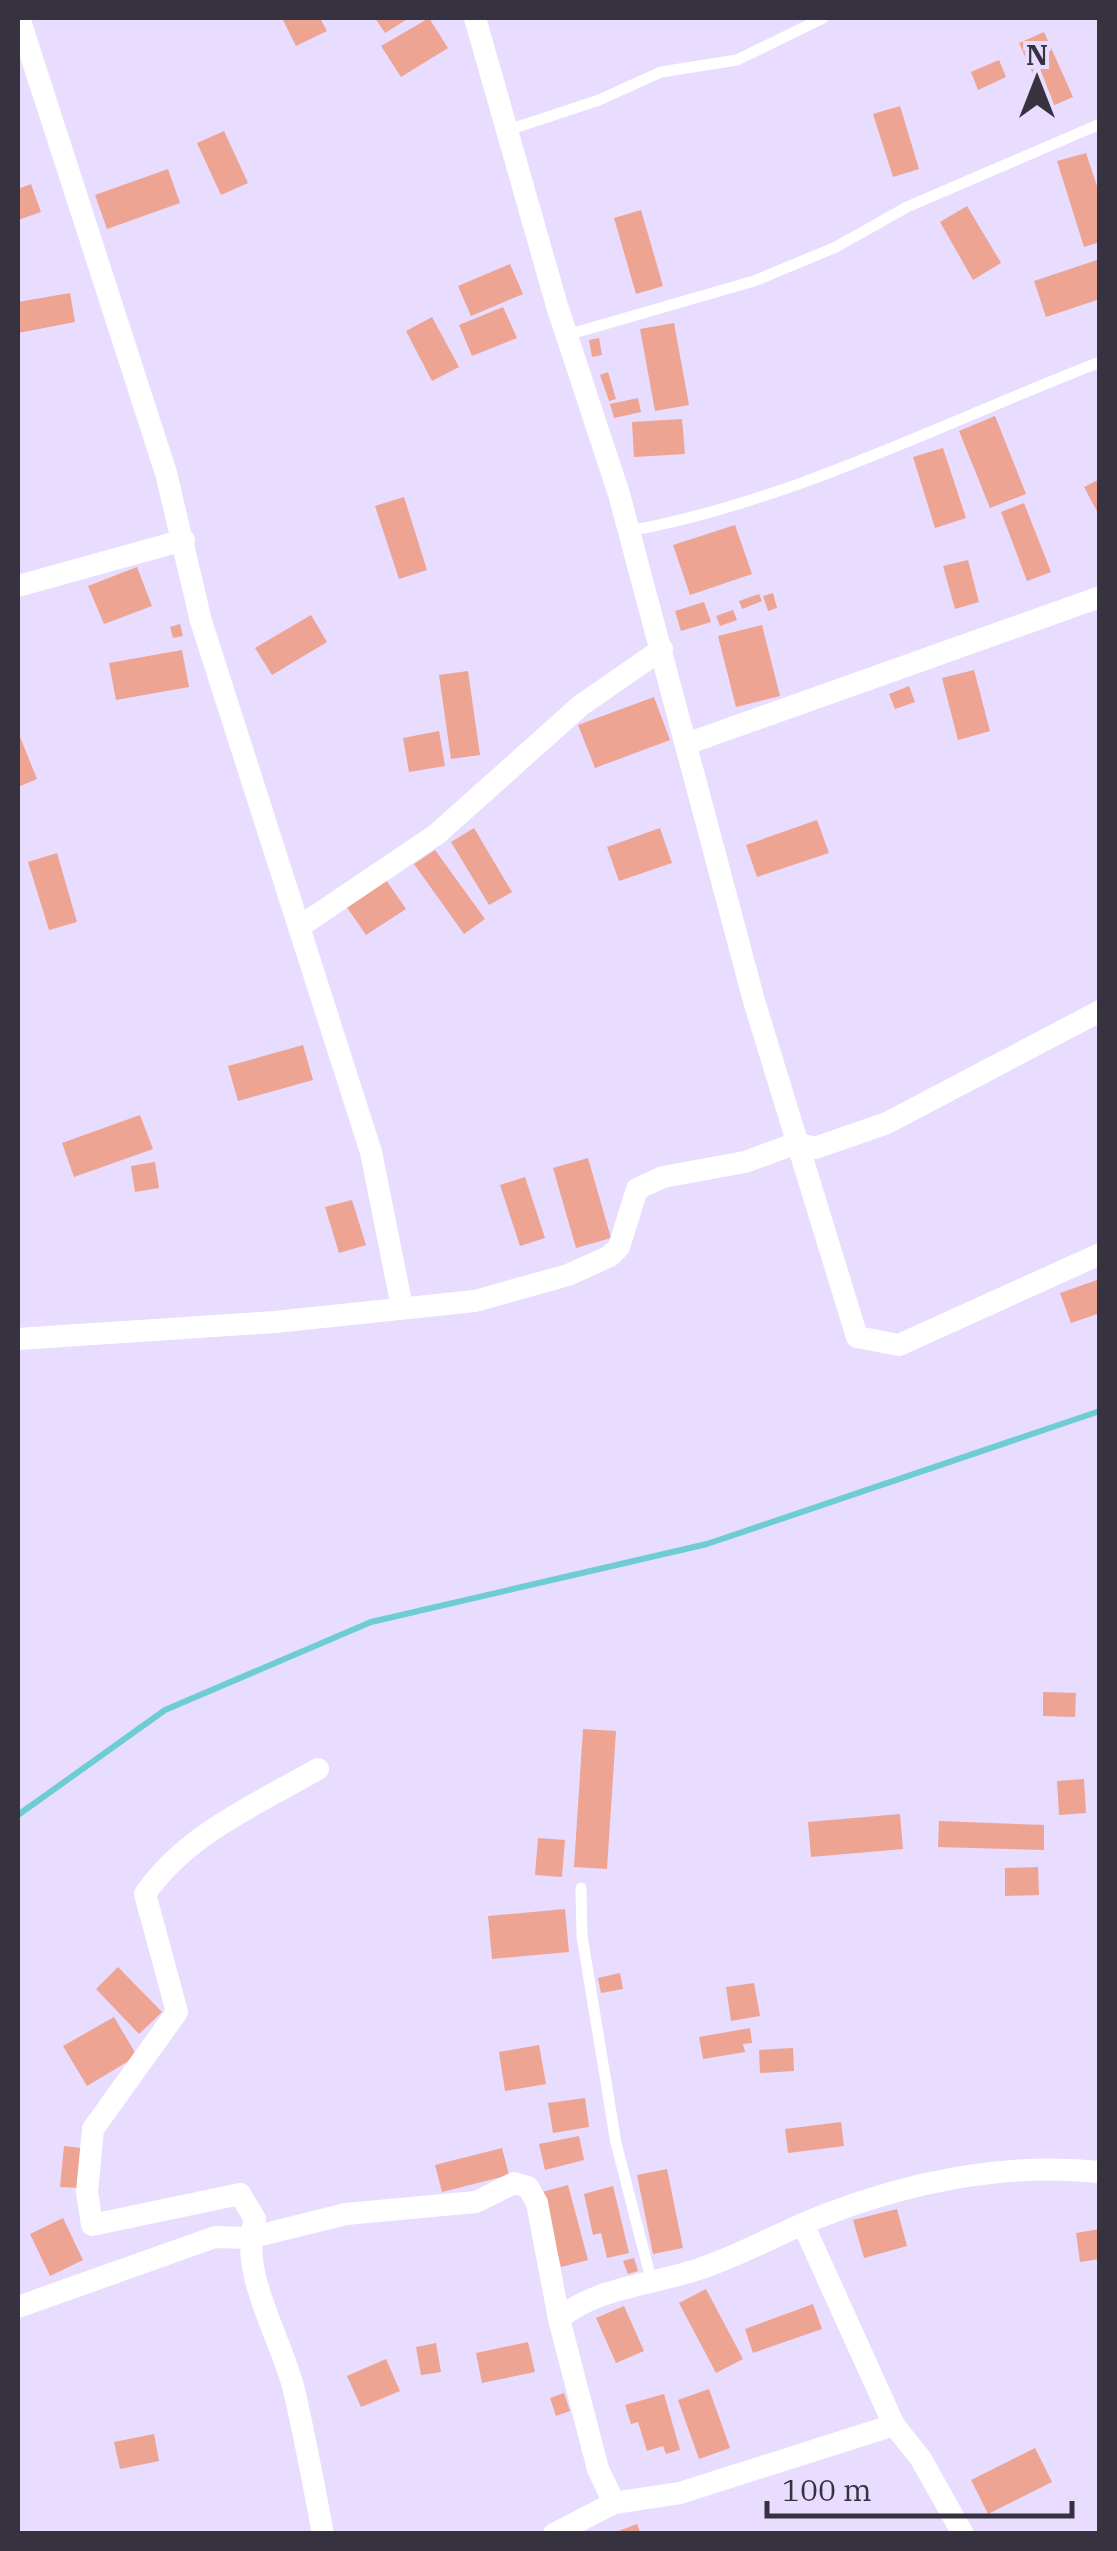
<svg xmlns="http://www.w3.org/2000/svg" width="1117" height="2551" font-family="'IBM Plex Serif',serif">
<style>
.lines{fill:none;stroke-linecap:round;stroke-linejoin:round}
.stream{stroke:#6ecdd4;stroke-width:6}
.building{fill:#eda493}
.lane{stroke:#fff;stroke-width:11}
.street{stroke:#fff;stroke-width:22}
</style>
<rect width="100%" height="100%" fill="#e8dcff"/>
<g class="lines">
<path class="stream" d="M 18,1815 L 165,1710 L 371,1622 L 707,1544 L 1100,1411"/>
</g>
<path class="building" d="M 282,18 L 320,18 L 327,31 L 296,46 Z
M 375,18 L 409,18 L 385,33 Z
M 429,18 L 448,48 L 401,77 L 381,46 Z
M 1044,32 L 1073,97 L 1048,108 L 1019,43 Z
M 999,60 L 1006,77 L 978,90 L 971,72 Z
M 900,106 L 919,169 L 893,177 L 873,114 Z
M 224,131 L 248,183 L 221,195 L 197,143 Z
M 1086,153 L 1100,195 L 1100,242 L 1084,247 L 1057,161 Z
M 168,169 L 180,203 L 107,229 L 95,195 Z
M 31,184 L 41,212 L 18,220 L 18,189 Z
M 967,206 L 1001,263 L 973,280 L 940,222 Z
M 641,210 L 663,286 L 636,294 L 614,218 Z
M 1100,259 L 1100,299 L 1046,317 L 1034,281 Z
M 510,264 L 523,294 L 471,316 L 458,286 Z
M 70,293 L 75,322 L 18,333 L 18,302 Z
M 503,307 L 517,338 L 472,356 L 459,325 Z
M 432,317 L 459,367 L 432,381 L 406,331 Z
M 674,323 L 689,405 L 655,411 L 640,329 Z
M 599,338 L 602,355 L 592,357 L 589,340 Z
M 608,372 L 616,399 L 609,401 L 600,375 Z
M 638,398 L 641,412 L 614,418 L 610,404 Z
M 995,416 L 1026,494 L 990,508 L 959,431 Z
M 682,419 L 685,454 L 634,457 L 632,422 Z
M 943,448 L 966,518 L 935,528 L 913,457 Z
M 1100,479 L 1100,517 L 1084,487 Z
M 404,497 L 427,570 L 399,579 L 375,506 Z
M 1024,503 L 1051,572 L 1027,581 L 1001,512 Z
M 735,525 L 752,574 L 690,595 L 673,545 Z
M 968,560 L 979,602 L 955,609 L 943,566 Z
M 137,567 L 152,606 L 104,624 L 88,586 Z
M 773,593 L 777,608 L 768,611 L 763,596 Z
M 759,594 L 762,601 L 742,609 L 739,601 Z
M 704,602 L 711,622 L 681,631 L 675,611 Z
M 733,610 L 737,620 L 720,626 L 716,616 Z
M 311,615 L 327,642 L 272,675 L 255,648 Z
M 180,624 L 183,636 L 173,638 L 170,627 Z
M 762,625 L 780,696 L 736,707 L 718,636 Z
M 182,650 L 189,687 L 116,700 L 109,663 Z
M 974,670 L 990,731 L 958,740 L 942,678 Z
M 468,671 L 480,755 L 451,759 L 439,675 Z
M 909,686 L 915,702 L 895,709 L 889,694 Z
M 654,697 L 670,740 L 595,768 L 578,725 Z
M 439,731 L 445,766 L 409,772 L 403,738 Z
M 18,732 L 37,779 L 18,787 Z
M 817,820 L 829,853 L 757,877 L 746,845 Z
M 474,828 L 512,892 L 489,905 L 451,842 Z
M 660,828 L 672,863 L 619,881 L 607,847 Z
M 435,850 L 485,919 L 464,934 L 414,864 Z
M 57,853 L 77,922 L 49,930 L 28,862 Z
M 386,880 L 406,909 L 366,935 L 346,906 Z
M 303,1045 L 313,1080 L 238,1101 L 228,1066 Z
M 140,1115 L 153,1149 L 74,1177 L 62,1143 Z
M 588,1158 L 611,1238 L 576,1248 L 553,1168 Z
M 155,1162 L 159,1188 L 135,1192 L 131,1166 Z
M 525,1177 L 545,1238 L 520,1246 L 500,1185 Z
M 352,1200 L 366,1245 L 339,1253 L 325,1207 Z
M 1100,1279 L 1100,1313 L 1071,1323 L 1060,1293 Z
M 1043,1692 L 1076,1693 L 1075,1717 L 1043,1716 Z
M 583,1729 L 616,1731 L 607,1869 L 574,1867 Z
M 1084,1779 L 1086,1813 L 1059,1815 L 1057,1781 Z
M 900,1814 L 903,1849 L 811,1857 L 808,1822 Z
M 939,1821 L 1044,1825 L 1044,1850 L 938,1847 Z
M 538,1838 L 565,1840 L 562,1877 L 535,1875 Z
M 1038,1867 L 1039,1895 L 1005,1896 L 1005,1868 Z
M 565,1909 L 569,1952 L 492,1959 L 488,1916 Z
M 118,1967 L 162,2012 L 139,2034 L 96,1989 Z
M 620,1973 L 623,1989 L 601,1993 L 598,1978 Z
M 754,1983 L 760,2016 L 731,2021 L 726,1987 Z
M 114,2017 L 137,2056 L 87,2086 L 63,2046 Z
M 750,2028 L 752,2043 L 743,2044 L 745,2052 L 703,2059 L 699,2037 Z
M 539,2045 L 546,2084 L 505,2091 L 499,2052 Z
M 793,2048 L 794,2071 L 760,2073 L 759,2050 Z
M 585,2098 L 589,2127 L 553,2133 L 548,2103 Z
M 841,2122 L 844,2146 L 788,2153 L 785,2129 Z
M 579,2136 L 584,2160 L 545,2170 L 539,2144 Z
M 64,2146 L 82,2148 L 79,2188 L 60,2187 Z
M 502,2148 L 509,2175 L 442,2192 L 435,2165 Z
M 667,2169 L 683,2248 L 653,2254 L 637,2175 Z
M 568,2185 L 588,2260 L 561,2267 L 542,2192 Z
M 613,2186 L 629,2253 L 607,2258 L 601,2233 L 593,2235 L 584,2194 Z
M 897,2209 L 907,2246 L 864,2258 L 853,2220 Z
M 63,2218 L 83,2260 L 50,2276 L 30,2234 Z
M 1100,2229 L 1100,2259 L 1080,2262 L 1076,2233 Z
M 634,2258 L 638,2271 L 628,2274 L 623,2261 Z
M 706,2289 L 743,2359 L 716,2373 L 679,2303 Z
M 813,2304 L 822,2329 L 753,2353 L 745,2329 Z
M 624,2306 L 644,2351 L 616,2363 L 596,2318 Z
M 528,2342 L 535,2372 L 482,2383 L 476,2353 Z
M 436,2343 L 441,2372 L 421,2375 L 416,2347 Z
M 386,2359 L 400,2391 L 361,2407 L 347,2376 Z
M 709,2389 L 730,2448 L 699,2459 L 678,2400 Z
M 564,2393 L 570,2411 L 556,2416 L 550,2398 Z
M 664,2394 L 680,2450 L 666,2454 L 663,2446 L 647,2451 L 638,2422 L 631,2424 L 625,2405 Z
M 154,2434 L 159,2461 L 120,2469 L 114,2442 Z
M 1035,2448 L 1052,2482 L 988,2514 L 971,2480 Z
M 637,2524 L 641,2534 L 613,2534 L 613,2533 Z"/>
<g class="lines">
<path class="lane" d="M 508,130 L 599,100 L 661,72 L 737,60 L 823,18
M 567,335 L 754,281 L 836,247 L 907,207 L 1100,124
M 629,531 C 793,501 945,422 1100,362
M 581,1888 L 582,1936 L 616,2143 L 652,2283"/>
<path class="street" d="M 19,18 L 166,473 L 201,621 L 371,1152 L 402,1307
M 475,18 L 557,306 L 619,494 L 754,1001 L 857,1337 L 899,1345 L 1100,1254
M 18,586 L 184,540
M 689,743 L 1100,597
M 302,925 L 437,834 L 580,706 L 662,649
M 18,1339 L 275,1322 L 475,1301 L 568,1275 L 610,1256 L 619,1247 L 637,1189 L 663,1177 L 745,1162 L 797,1143 L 815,1148 L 887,1123 L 1100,1011
M 318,1769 C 257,1804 186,1834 145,1894 L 177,2012 L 93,2129 L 87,2192 L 92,2225 L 240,2194 L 255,2219 C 238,2272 281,2337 294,2390 C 305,2437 314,2486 323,2534
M 803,2224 L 894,2425 L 921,2459 L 963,2534
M 18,2307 L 215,2237 L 249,2238 L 346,2214 L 476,2202 L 514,2183 L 528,2187 L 537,2203 L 559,2319 C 595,2287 657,2284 702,2268 C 744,2254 781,2232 822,2216 C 908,2182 1007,2162 1100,2172
M 559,2319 L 598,2469 L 614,2503
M 554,2534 L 614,2503 L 680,2493 L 894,2425"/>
</g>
<rect width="1117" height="2551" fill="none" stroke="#36323f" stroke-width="40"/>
<g transform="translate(1037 80)" stroke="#e8dcff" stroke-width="8" paint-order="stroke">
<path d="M0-8L18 38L0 25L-18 38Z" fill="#36323f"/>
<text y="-15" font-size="28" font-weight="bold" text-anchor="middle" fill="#36323f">N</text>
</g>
<path d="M767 2501v15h305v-15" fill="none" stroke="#36323f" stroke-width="5"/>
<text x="782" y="2501" font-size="30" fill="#36323f" stroke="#e8dcff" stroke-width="8" paint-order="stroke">100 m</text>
</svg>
